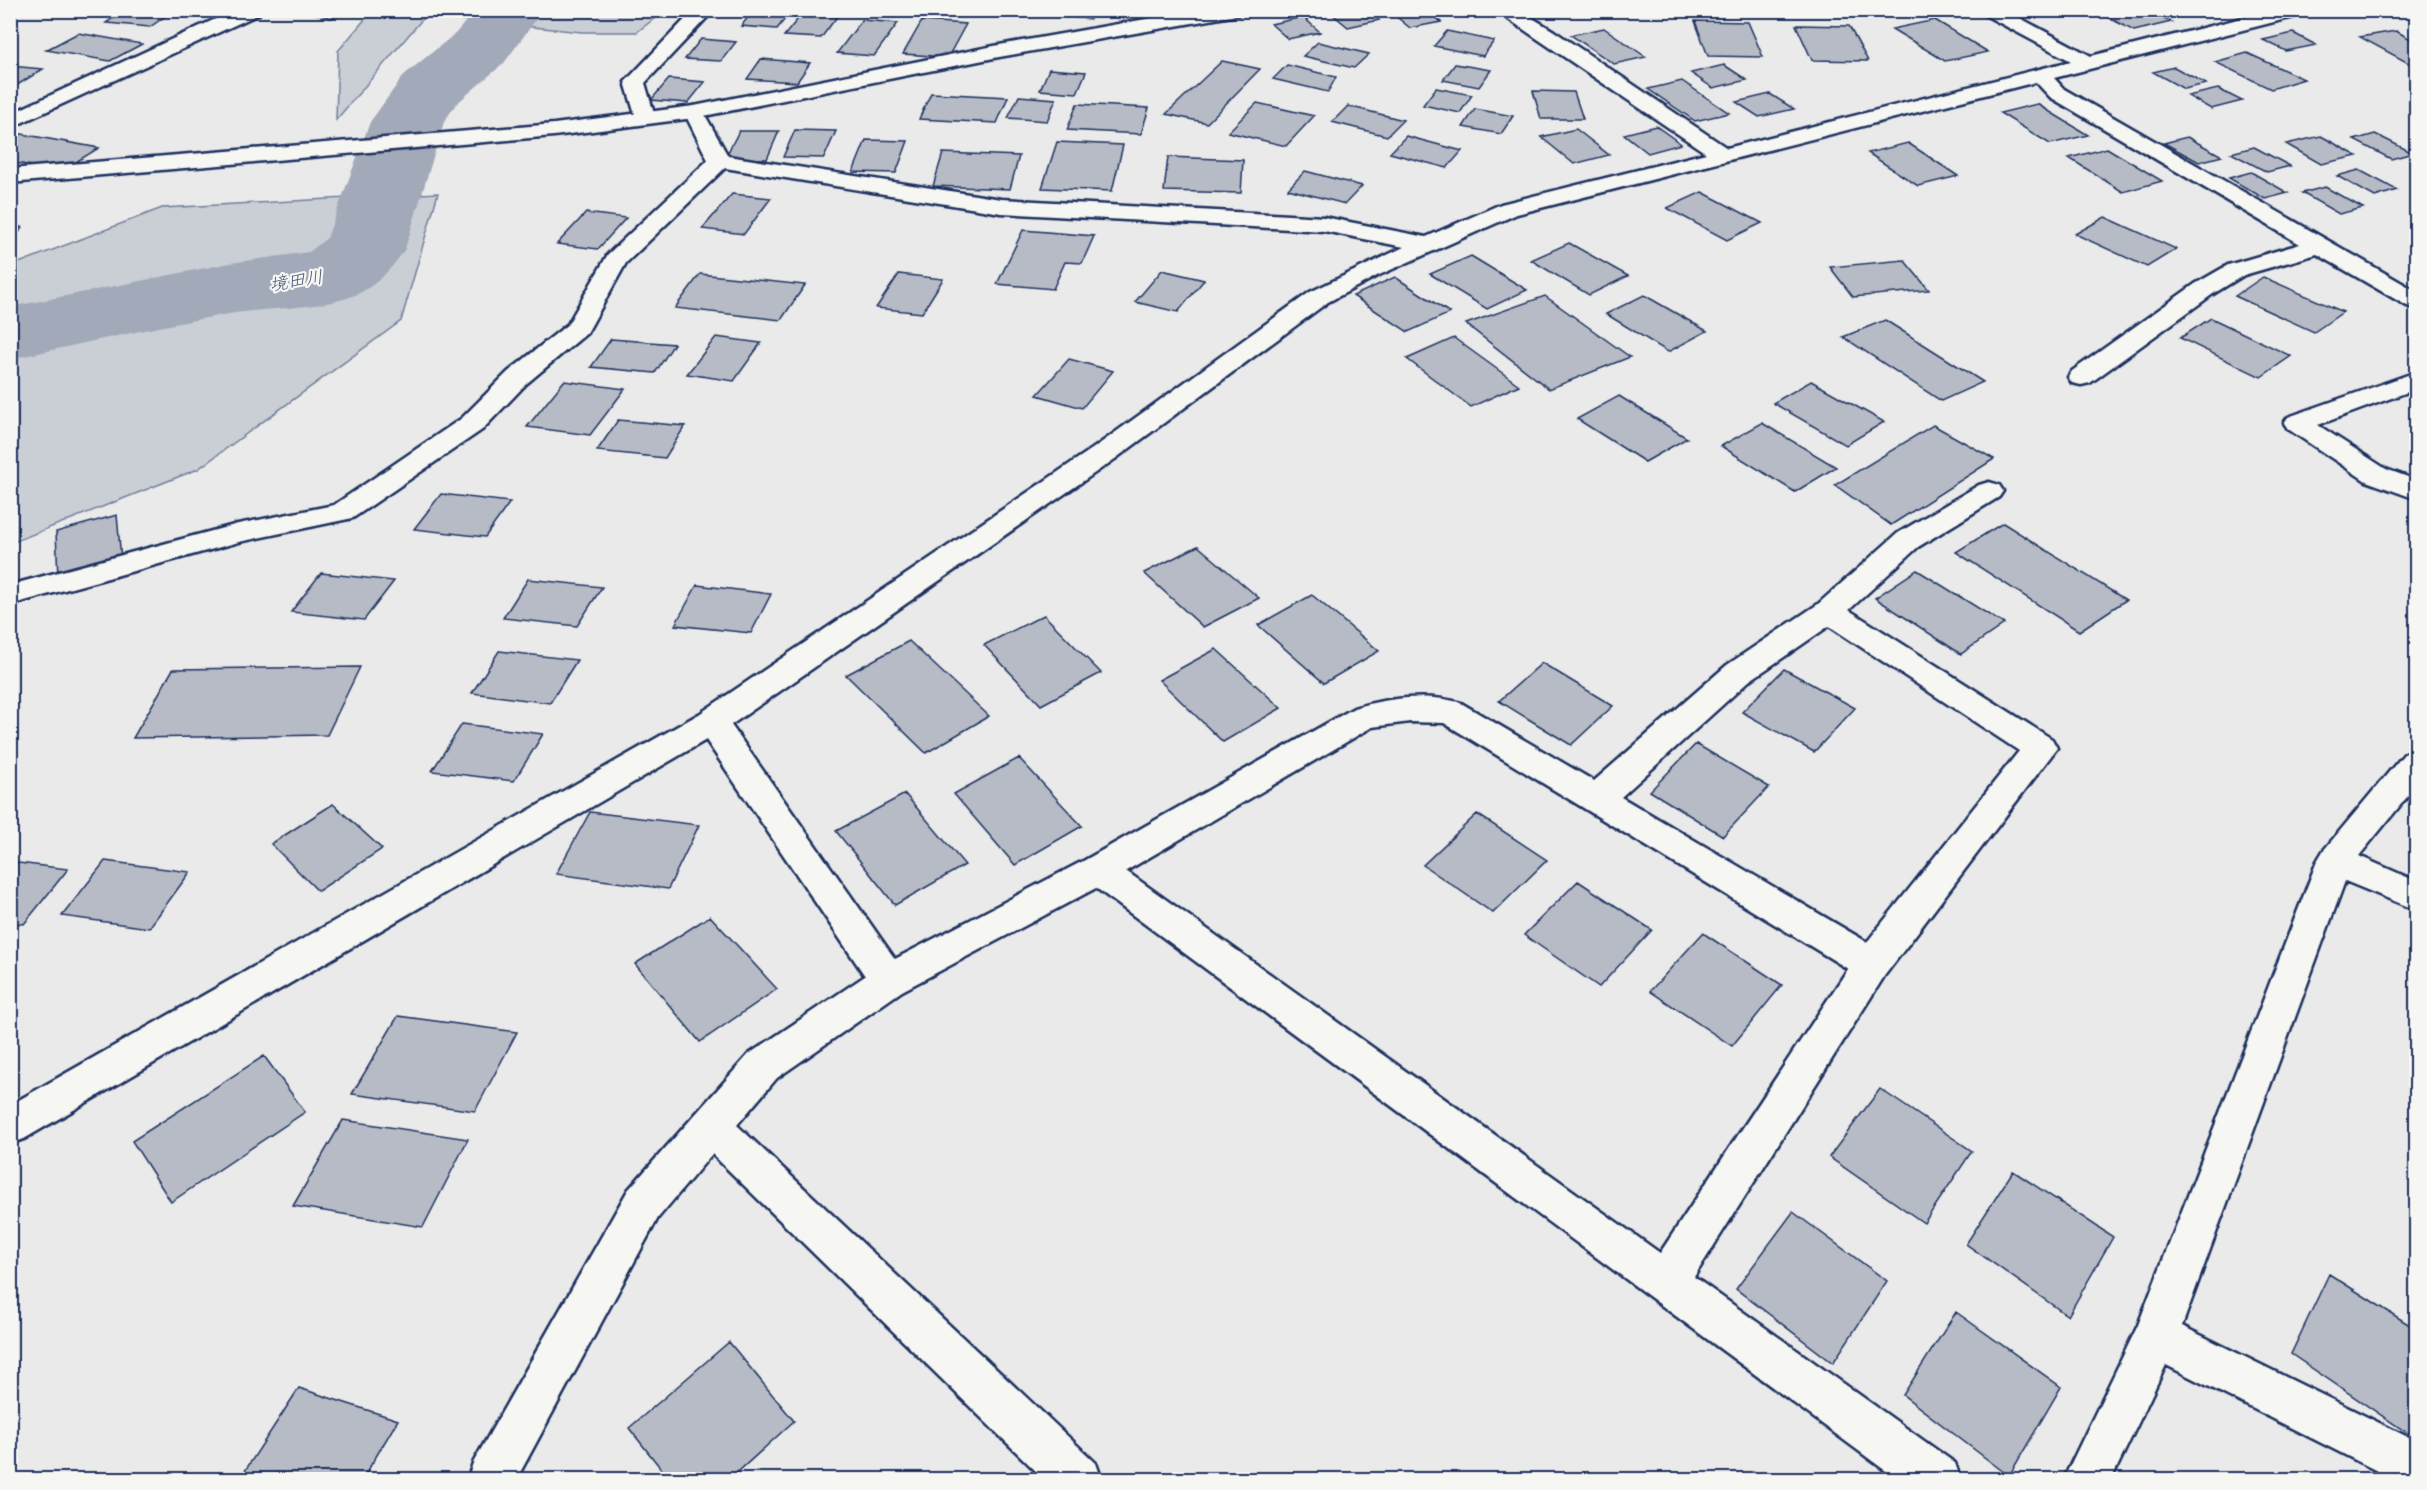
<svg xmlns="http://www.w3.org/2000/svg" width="2427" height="1490" font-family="'Playpen Sans','Klee One',sans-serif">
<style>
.green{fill:#caced5;stroke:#727e9a;stroke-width:1.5}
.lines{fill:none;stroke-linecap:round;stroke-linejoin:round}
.river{fill:#a2aaba;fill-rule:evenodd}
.building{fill:#b6bbc6;stroke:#1b2f5e;stroke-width:1.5}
.street-casing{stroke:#1b2f5e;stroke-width:5}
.secondary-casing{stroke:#1b2f5e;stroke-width:5}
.street{fill:#f6f6f2;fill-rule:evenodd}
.secondary{fill:#f6f6f2;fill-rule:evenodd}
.labels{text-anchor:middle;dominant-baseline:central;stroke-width:4.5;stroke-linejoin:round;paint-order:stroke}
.far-water-label{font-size:18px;font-style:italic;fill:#44547a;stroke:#f6f6f2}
</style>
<rect width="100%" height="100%" fill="#e9eae9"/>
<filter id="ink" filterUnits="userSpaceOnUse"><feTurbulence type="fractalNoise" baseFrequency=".0167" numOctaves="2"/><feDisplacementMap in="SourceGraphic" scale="12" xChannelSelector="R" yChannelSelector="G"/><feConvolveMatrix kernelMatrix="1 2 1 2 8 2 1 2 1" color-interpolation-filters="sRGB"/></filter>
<g filter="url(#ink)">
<path class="green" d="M 372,11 L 372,10 L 664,11 L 637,32 L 582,32 L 425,16 L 336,120 L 338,51 Z
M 438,193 L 401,321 L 198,469 L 11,543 L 11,266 L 162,208 Z"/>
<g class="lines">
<path class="river" d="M 475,10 L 543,10 L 504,63 L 456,104 L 444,122 L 405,249 C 393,267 377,286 355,295 C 317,310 270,307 229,314 C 156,326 83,344 10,359 L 10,307 L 230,263 L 309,252 L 327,238 L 370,122 L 404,75 L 456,33 Z"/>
</g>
<path class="building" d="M 125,10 L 174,10 L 150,27 L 106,23 Z
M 194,10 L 235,10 L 226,16 Z
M 303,10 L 346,10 L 331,18 Z
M 754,10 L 792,10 L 777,29 L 741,26 Z
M 805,10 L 842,10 L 821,38 L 784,36 Z
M 1052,10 L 1095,10 L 1090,19 L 1049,15 Z
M 1337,10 L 1367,10 L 1379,20 L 1348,27 L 1330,12 Z
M 1406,10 L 1427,10 L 1441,22 L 1410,28 L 1392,13 Z
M 2094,10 L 2147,10 L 2171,22 L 2134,31 Z
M 1303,17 L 1320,32 L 1288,39 L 1271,24 Z
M 862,20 L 898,23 L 874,56 L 837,53 Z
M 1935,20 L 1988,52 L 1945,61 L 1892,29 Z
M 922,21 L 966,24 L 948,57 L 903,54 Z
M 1695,21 L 1748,22 L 1763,57 L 1708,56 Z
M 1796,25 L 1849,26 L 1868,61 L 1812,60 Z
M 1604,28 L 1646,57 L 1614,64 L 1571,35 Z
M 1447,31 L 1494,41 L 1483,56 L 1434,46 Z
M 2396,31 L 2416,42 L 2416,64 L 2412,65 L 2360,37 Z
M 78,33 L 142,44 L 110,61 L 46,50 Z
M 2293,33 L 2316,45 L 2286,51 L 2263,40 Z
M 701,39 L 736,42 L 721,61 L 685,59 Z
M 1318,42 L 1369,54 L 1354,68 L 1303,56 Z
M 2247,53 L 2304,79 L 2271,89 L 2215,62 Z
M 761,59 L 810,63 L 797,82 L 747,79 Z
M 1222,61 L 1260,69 L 1207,123 L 1166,114 Z
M 1455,64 L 1491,70 L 1479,87 L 1443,80 Z
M 1287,65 L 1336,77 L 1328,92 L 1273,79 Z
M 1724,65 L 1747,80 L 1713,88 L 1691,73 Z
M 10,66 L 43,69 L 11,89 Z
M 2174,67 L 2206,84 L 2184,89 L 2153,72 Z
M 1049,69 L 1086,72 L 1077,93 L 1040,90 Z
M 669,79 L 705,82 L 688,103 L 651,100 Z
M 1682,81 L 1729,113 L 1695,121 L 1648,89 Z
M 1436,88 L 1472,95 L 1460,113 L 1423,105 Z
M 2218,89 L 2242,101 L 2211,109 L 2188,96 Z
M 1533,91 L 1574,92 L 1583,119 L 1541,119 Z
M 931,93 L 1008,97 L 997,123 L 919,119 Z
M 1770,94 L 1794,109 L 1759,117 L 1736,102 Z
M 1019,96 L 1056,99 L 1047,121 L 1008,118 Z
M 1257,103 L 1314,116 L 1286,146 L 1228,132 Z
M 1077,104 L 1149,108 L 1141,134 L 1067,130 Z
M 2037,104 L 2088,135 L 2050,144 L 2000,113 Z
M 1348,106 L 1403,120 L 1387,136 L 1332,122 Z
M 1475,109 L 1513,116 L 1501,134 L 1463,127 Z
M 1656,126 L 1681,144 L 1648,153 L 1624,134 Z
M 1576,129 L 1609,155 L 1574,164 L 1541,137 Z
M 795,130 L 836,131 L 824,158 L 783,157 Z
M 739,131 L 779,131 L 767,159 L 725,158 Z
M 16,133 L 99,148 L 61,171 L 10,162 L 10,136 Z
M 2375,134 L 2413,153 L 2391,159 L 2354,140 Z
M 1406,136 L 1462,151 L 1447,168 L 1390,153 Z
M 2321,136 L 2357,156 L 2321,164 L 2286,144 Z
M 2187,137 L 2222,156 L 2199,162 L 2164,143 Z
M 866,140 L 908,141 L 896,173 L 853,172 Z
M 1057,142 L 1123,145 L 1112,191 L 1042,188 Z
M 1908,143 L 1958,176 L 1918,186 L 1868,153 Z
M 2254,147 L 2290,166 L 2267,172 L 2231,153 Z
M 2107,148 L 2162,181 L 2123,192 L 2069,158 Z
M 943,153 L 1019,156 L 1010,189 L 933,186 Z
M 1168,157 L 1243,160 L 1241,193 L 1164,191 Z
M 2359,170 L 2397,190 L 2375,197 L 2337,176 Z
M 1305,171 L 1362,186 L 1345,204 L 1288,189 Z
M 2251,172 L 2288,193 L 2265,199 L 2229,178 Z
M 2325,187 L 2363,208 L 2339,214 L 2302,193 Z
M 1702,192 L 1762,223 L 1727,240 L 1667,208 Z
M 732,194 L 771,198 L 744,234 L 702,229 Z
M 586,213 L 626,218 L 598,249 L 557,244 Z
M 2105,217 L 2176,249 L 2147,267 L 2075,234 Z
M 22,227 L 10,250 L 10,228 Z
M 1023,230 L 1094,236 L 1082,263 L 1065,262 L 1053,289 L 997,284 Z
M 1569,243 L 1628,276 L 1589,295 L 1531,260 Z
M 1471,256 L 1527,290 L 1487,309 L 1430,274 Z
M 1904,260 L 1929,290 L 1853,297 L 1830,267 Z
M 1162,270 L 1204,280 L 1178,312 L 1135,302 Z
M 700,274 L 805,285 L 781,320 L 675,308 Z
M 899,274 L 943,279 L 922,313 L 876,308 Z
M 1395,277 L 1450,313 L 1408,332 L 1353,296 Z
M 2263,277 L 2343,312 L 2314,332 L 2235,296 Z
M 1644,295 L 1707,331 L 1668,352 L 1606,314 Z
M 1545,296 L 1630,357 L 1549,389 L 1466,324 Z
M 2211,318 L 2291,356 L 2261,377 L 2180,338 Z
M 1885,320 L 1983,382 L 1941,401 L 1843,337 Z
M 716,337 L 761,343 L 734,381 L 687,374 Z
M 1454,338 L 1519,385 L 1471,407 L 1407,359 Z
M 611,339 L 674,344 L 655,373 L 591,367 Z
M 1069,359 L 1113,371 L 1082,408 L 1037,395 Z
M 564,381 L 625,389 L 590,435 L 527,427 Z
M 1811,381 L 1884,422 L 1846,445 L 1773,403 Z
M 1619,396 L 1687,438 L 1645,462 L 1577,419 Z
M 618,420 L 685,426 L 665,458 L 597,451 Z
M 1762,423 L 1836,467 L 1795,492 L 1721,446 Z
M 1933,425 L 1994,459 L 1891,525 L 1835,485 Z
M 441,494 L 510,502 L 485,537 L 414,529 Z
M 117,515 L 121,559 L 58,577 L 56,532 Z
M 2003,523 L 2126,600 L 2079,631 L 1956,552 Z
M 1198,546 L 1259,598 L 1203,627 L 1144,573 Z
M 1917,570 L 2004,624 L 1961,654 L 1875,598 Z
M 321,573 L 394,581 L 364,620 L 291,612 Z
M 528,579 L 602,587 L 577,626 L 503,618 Z
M 697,585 L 771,594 L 751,633 L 675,625 Z
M 1312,595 L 1379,651 L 1324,683 L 1258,625 Z
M 1044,615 L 1101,673 L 1041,705 L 984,645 Z
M 909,641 L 989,716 L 926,753 L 846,675 Z
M 1216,649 L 1281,708 L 1223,742 L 1159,680 Z
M 499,651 L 577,660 L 550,703 L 472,693 Z
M 1542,663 L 1613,706 L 1571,745 L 1499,701 Z
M 360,667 L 327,735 L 133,738 L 173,669 Z
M 1784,669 L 1855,708 L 1814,752 L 1742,712 Z
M 462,724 L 543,734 L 514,781 L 432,771 Z
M 1696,744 L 1769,787 L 1723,836 L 1650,791 Z
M 1019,758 L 1082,826 L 1015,865 L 954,794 Z
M 905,794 L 965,865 L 895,905 L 836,831 Z
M 333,804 L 382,849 L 318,891 L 271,844 Z
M 590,812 L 699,825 L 668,889 L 556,874 Z
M 1477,814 L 1547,860 L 1493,913 L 1423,865 Z
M 105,861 L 190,872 L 149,928 L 62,916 Z
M 10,862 L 68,869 L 24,924 L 10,923 Z
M 1578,881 L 1652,930 L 1599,987 L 1524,935 Z
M 710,916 L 777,989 L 700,1042 L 635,964 Z
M 1703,933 L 1782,985 L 1732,1046 L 1650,991 Z
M 398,1016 L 517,1032 L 475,1111 L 352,1094 Z
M 264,1056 L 305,1112 L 171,1202 L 132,1141 Z
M 1880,1089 L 1972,1151 L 1924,1223 L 1829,1157 Z
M 343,1120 L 468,1139 L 423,1227 L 293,1206 Z
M 2013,1171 L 2113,1237 L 2068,1316 L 1966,1244 Z
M 1793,1212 L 1887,1281 L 1833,1363 L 1736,1289 Z
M 2329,1274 L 2416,1329 L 2416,1416 L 2409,1434 L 2291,1354 Z
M 1956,1312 L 2061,1387 L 2009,1476 L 1903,1395 Z
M 729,1342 L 794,1421 L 729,1480 L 670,1480 L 629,1428 Z
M 299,1388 L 398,1420 L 362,1480 L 239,1480 Z"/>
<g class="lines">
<defs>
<path id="street" d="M 235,10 L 261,10 L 259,14 L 10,128 L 10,114 Z
M 694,10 L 714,10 L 645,83 L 655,117 L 651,121 L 644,123 L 637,121 L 625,82 Z
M 1495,10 L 1519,10 L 1554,31 L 1727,148 L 2071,61 L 1983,14 L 1981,10 L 2005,10 L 2091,56 L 2274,10 L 2308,10 L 2306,14 L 2054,78 L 2064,89 L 2416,291 L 2416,308 L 2407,306 L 2317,254 L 2244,275 L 2213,294 L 2090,383 L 2081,385 L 2072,383 L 2068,377 L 2072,371 L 2195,284 L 2228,265 L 2300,244 L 2050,97 L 2036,82 L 1517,214 L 1377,276 L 1328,302 L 1115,459 L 731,725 L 895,959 L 1085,860 L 1354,708 C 1386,698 1429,693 1461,703 L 1594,781 L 1727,665 L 1818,604 L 1898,533 L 1979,485 L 1989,482 L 1999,485 L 2003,491 L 1999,497 L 1918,547 L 1849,610 L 2052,739 L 2057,748 L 1885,975 L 1694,1277 L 1955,1463 L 1961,1480 L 1898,1480 L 1096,888 L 902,991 L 777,1078 L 737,1125 L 1096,1463 L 1102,1480 L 1045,1480 L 712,1154 L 658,1218 L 516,1480 L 467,1480 L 473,1463 L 628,1190 L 749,1054 L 865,976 L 706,740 L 24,1139 L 10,1144 L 10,1105 L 699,714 L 1095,447 L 1310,292 L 1404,247 L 1324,231 L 1001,213 L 725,168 L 626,263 L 587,333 L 526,384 L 482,430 L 353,518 L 239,542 L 10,605 L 10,585 L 238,524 L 334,505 L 462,418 L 508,372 L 568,324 L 608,254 L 708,160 L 684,112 L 687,108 L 694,106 L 701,108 L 728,156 L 1001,199 L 1324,217 L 1426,237 L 1501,204 L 1706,153 ZM 1829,626 L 2019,751 L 1867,942 L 1621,797 L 1749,681 ZM 1410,722 L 1444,723 L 1848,969 L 1660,1253 L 1126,871 L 1372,727 Z
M 2416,372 L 2416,389 L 2318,425 L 2386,469 L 2416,480 L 2416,499 L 2366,481 L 2288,429 L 2284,423 L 2288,417 Z
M 2416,750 L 2416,786 L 2359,856 L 2416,881 L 2416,910 L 2345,881 L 2182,1326 L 2416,1441 L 2416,1480 L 2395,1480 L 2166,1365 L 2111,1480 L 2063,1480 L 2138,1325 L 2317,861 L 2323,851 L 2404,754 Z"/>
<path id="secondary" d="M 1197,10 L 1241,10 L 1239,14 L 1232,16 L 999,57 L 694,118 L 554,136 L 10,183 L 10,169 L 554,124 L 694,106 L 999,45 Z"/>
</defs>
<use href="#street" class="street-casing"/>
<use href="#secondary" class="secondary-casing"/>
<use href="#street" class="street"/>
<use href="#secondary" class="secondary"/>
</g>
</g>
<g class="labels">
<g class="far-water-label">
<text transform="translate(296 279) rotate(-9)">境田川</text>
</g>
</g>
<rect width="2427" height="1490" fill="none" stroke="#f6f6f2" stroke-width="36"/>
<rect x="18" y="18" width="2391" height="1454" fill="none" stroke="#1b2f5e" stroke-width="2" filter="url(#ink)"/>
</svg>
